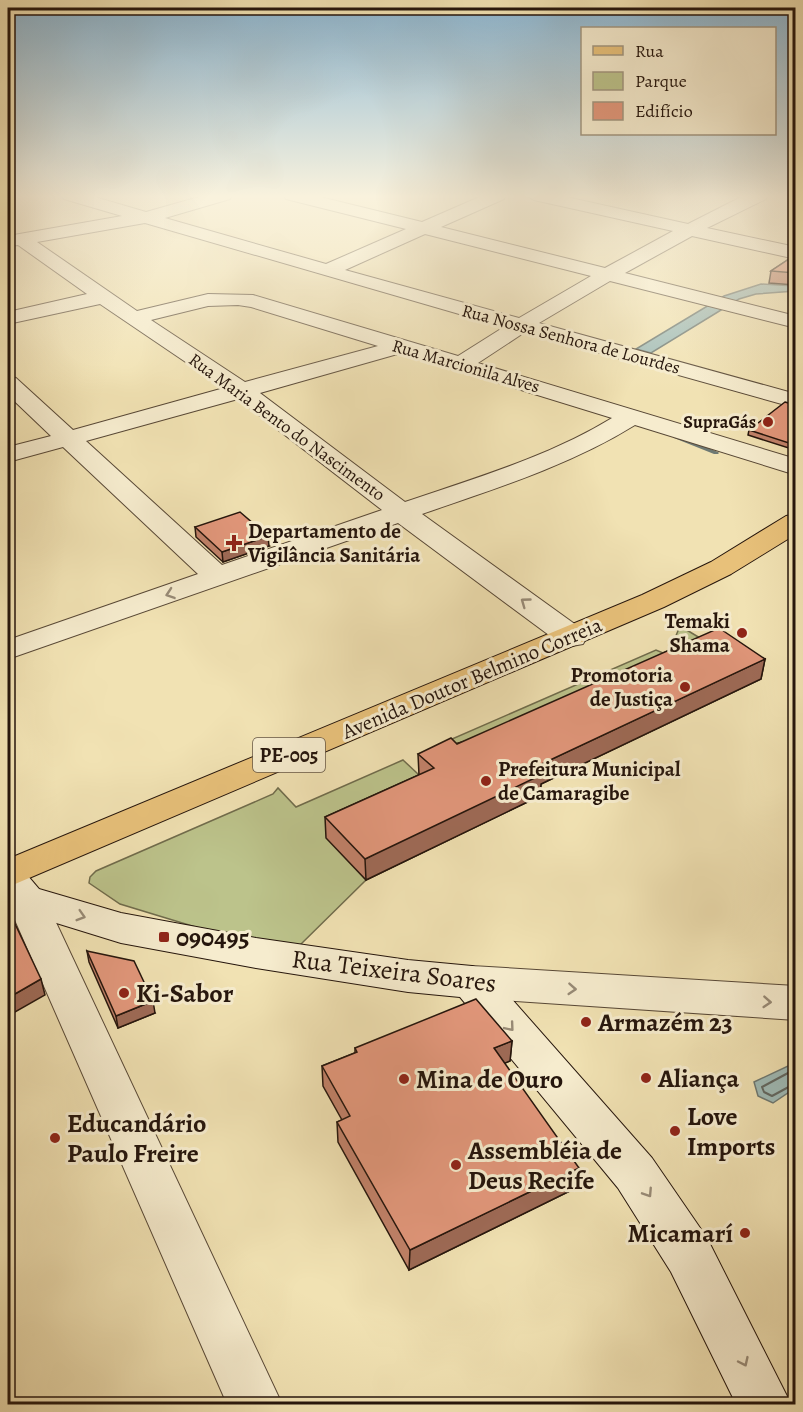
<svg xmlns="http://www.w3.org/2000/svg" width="803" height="1412" font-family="Alegreya,serif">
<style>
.green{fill:#bcc38b;stroke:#706c4c;stroke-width:1.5}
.water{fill:#9fbbb7;stroke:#6e7973;stroke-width:1.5}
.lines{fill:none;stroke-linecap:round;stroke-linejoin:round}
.shore{stroke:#626862;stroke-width:2}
.stream{fill:#6e7973;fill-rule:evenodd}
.street-casing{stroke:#584836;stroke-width:2}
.secondary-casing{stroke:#25150c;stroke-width:2}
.primary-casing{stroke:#25150c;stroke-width:2}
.street{fill:#f6ecce;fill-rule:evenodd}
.secondary{fill:#f6ecce;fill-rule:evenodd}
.primary{fill:#e8c17a;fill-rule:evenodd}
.wall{fill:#c2826a;stroke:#25150c;stroke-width:1.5}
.shaded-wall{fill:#9e6a56;stroke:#25150c;stroke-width:1.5}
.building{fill:#e2977b;stroke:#25150c;stroke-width:1.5}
.oneway{stroke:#988b77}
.poi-dot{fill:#8f2418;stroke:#f6ecce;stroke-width:2}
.labels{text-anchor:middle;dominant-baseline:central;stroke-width:6;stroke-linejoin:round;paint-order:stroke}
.far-street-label{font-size:18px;fill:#25150c;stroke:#f6ecce}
.far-poi-label{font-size:18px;font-weight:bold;fill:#25150c;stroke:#f6ecce;text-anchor:end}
.shield{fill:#f6ecce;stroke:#645646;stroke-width:1.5}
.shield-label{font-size:20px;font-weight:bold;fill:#25150c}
.poi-label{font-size:21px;font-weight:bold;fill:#25150c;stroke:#f6ecce;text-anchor:start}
.street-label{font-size:21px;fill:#25150c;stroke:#f6ecce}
.near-poi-label{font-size:26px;font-weight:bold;fill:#25150c;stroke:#f6ecce;text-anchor:start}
.near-street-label{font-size:26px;fill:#25150c;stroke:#f6ecce}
</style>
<rect width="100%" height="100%" fill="#f1e2b3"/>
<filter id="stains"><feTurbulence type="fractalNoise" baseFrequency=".00333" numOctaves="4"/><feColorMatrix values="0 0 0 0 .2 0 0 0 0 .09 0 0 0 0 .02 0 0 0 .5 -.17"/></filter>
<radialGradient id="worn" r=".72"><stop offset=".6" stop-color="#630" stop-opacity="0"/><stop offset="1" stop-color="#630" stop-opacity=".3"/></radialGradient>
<path class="green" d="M 680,626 L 715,647 L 456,764 L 436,746 L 656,650 L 663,653 L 670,650 Z
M 403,760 L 433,788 L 366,880 L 298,947 L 225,936 L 120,904 L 89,883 L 90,877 L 96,871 L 273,794 L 278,788 L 296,807 Z"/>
<path class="water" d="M 761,284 L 795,286 L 795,291 L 756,294 L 739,299 L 651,353 L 636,349 L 724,296 Z
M 788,1066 L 795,1068 L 795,1088 L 773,1103 L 758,1096 L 754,1082 Z"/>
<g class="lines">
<path class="shore" d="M 796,1073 L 788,1073 L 762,1087 L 764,1092 L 772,1096 L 796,1083"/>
<path class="stream" d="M 676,435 L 718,452 L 719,453 L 718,454 L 714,454 L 674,438 L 673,437 Z"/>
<defs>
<path id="street" d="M 62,195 L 88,195 L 146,212 L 206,195 L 232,195 L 230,199 L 165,218 L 326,264 L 406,229 L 286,199 L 284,195 L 312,195 L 422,222 L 484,195 L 506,195 L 504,199 L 441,227 L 605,268 L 673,231 L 534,200 L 526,195 L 557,195 L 688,224 L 745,195 L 768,195 L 766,199 L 707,228 L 796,247 L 796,259 L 692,236 L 625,273 L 796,316 L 796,328 L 610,281 L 539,323 L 796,394 L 796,408 L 525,332 L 478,363 L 796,459 L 796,475 L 635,425 C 569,466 494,489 422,514 L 583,630 L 587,637 L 583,644 L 572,646 L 561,644 L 398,523 L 8,659 L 8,640 L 198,574 L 63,447 L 8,462 L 8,447 L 51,436 L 8,395 L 8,376 L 16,378 L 73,430 L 224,388 L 100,304 L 8,324 L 8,312 L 87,294 L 18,245 L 8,246 L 8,236 L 122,216 L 64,199 ZM 145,223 L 504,327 L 458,356 L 253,295 L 208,294 L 137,311 L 37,242 ZM 425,234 L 591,276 L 519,318 L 345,270 ZM 238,305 L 251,307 L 378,346 L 245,382 L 151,320 L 208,306 ZM 401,353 L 612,418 C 548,457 475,478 405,502 L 260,393 ZM 238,399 L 382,510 L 222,565 L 86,441 Z
M 25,885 L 39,889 L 45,899 L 282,1404 L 227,1404 L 8,904 L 11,889 Z
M 472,966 L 796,986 L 796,1020 L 472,998 L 457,993 L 451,982 L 457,971 Z"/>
<path id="secondary" d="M 8,865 L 22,869 L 39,889 L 121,913 L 256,938 L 408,960 L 472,966 L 487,971 L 652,1158 L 707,1238 L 791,1404 L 736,1404 L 671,1272 L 618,1188 L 460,997 L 408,992 L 256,968 L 121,943 L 11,909 L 8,905 Z"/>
<path id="primary" d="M 796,514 L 796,534 L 731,574 L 664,607 L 8,887 L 8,859 L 642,595 L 711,562 L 786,516 Z"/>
</defs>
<use href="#street" class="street-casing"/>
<use href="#secondary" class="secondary-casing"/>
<use href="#primary" class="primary-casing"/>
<use href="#street" class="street"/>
<use href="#secondary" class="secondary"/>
<use href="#primary" class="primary"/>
</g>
<path class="wall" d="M 795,255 L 795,285 L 769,283 L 771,271 Z
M 795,405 L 795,450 L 748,435 L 749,430 Z
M 195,527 L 269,546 L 223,562 L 196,537 Z
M 765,659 L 761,679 L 541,784 L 540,796 L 366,880 L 326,838 L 325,817 L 419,775 L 418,754 Z
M 87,951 L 155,1013 L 118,1028 L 89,962 Z
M 512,1041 L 510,1061 L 504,1063 L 576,1188 L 409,1270 L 338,1142 L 337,1122 L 342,1120 L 323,1086 L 322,1066 L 355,1053 L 355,1048 Z"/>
<path class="shaded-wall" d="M 268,536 L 269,546 L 223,562 L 222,552 Z
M 765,659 L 761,679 L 541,784 L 540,796 L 366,880 L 365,859 L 533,768 Z
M 41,979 L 45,995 L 8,1016 L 8,998 Z
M 153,1001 L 155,1013 L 118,1028 L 116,1016 Z
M 512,1041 L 510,1061 L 492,1069 L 494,1048 Z
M 579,1168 L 576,1188 L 409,1270 L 410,1250 Z"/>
<path class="building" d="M 795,255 L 795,273 L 771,271 Z
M 785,402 L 795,405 L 795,445 L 749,430 Z
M 240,512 L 268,536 L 222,552 L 195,527 Z
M 719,628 L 765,659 L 533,768 L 541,775 L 365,859 L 325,817 L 434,768 L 418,754 L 451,738 L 457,744 Z
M 8,909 L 41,979 L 8,998 Z
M 87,951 L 134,961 L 153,1001 L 116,1016 Z
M 476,999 L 512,1041 L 494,1048 L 579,1168 L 410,1250 L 337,1122 L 350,1116 L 322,1066 L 357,1052 L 355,1048 Z"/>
<defs><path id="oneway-chevron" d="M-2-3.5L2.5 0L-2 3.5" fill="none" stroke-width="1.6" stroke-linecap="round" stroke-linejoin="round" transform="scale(1.5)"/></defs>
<g class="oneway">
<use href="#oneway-chevron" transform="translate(170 594) rotate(161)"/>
<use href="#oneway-chevron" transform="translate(525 602) rotate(-144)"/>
<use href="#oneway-chevron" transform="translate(81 916) rotate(17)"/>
<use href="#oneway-chevron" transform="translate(572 989) rotate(4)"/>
<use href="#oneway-chevron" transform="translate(767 1002) rotate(4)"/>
<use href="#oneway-chevron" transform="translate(510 1027) rotate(50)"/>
<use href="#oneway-chevron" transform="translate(648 1193) rotate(57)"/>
<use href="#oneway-chevron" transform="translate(744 1362) rotate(65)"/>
</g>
<linearGradient id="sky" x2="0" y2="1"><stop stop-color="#8bb7d4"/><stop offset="0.5" stop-color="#f9f2dd"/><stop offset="1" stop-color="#f9f2dd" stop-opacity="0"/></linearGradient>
<rect width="803" height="393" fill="url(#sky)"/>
<g class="poi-dot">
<circle cx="768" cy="422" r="6"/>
<path d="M231 534h6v6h6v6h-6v6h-6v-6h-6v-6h6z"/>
<circle cx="742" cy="633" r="6"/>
<circle cx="685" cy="687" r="6"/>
<circle cx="486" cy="781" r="6"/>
<rect x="158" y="931" width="12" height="12" rx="3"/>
<circle cx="124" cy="993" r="6"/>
<circle cx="586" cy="1022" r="6"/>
<circle cx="646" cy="1078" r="6"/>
<circle cx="404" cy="1079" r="6"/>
<circle cx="675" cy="1131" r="6"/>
<circle cx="55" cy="1138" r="6"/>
<circle cx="456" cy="1165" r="6"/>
<circle cx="745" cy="1233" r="6"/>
</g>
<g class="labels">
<g class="far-street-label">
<text transform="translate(571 339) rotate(15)">Rua Nossa Senhora de Lourdes</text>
<text transform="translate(466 366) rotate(16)">Rua Marcionila Alves</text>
<text transform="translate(287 427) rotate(36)">Rua Maria Bento do Nascimento</text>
</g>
<g class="far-poi-label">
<text x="756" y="422">SupraGás</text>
</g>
<rect class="shield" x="253" y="738" width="72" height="34" rx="4.5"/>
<g class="shield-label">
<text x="289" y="755">PE-005</text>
</g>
<g class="poi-label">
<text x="248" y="531">Departamento de<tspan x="248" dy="24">Vigilância Sanitária</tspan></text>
<text x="730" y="621" text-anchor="end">Temaki<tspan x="730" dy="24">Shama</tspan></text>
<text x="673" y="675" text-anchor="end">Promotoria<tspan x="673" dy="24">de Justiça</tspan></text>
<text x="498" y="769">Prefeitura Municipal<tspan x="498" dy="24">de Camaragibe</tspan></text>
</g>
<g class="street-label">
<text transform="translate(472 678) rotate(-23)">Avenida Doutor Belmino Correia</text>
</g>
<g class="near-poi-label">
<text x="176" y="937">090495</text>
<text x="136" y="993">Ki-Sabor</text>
<text x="598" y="1022">Armazém 23</text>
<text x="658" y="1078">Aliança</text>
<text x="416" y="1079">Mina de Ouro</text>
<text x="687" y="1116">Love<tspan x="687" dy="30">Imports</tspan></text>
<text x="67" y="1123">Educandário<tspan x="67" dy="30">Paulo Freire</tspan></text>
<text x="468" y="1150">Assembléia de<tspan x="468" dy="30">Deus Recife</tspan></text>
<text x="733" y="1233" text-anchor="end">Micamarí</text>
</g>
<g class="near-street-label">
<text transform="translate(394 971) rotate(7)">Rua Teixeira Soares</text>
</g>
</g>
<rect width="803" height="1412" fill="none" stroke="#f1e2b3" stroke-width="30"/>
<rect x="9" y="9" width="785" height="1394" fill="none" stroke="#25150c" stroke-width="3"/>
<rect x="15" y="15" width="773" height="1382" fill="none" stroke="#25150c" stroke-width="1.5"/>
<rect x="581" y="27" width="195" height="108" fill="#f6ecce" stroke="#a29680" stroke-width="1.5"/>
<rect x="593" y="46" width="30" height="9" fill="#e8c17a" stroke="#a29680" stroke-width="1.5"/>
<text x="635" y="57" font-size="18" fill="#25150c">Rua</text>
<rect x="593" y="72" width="30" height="18" fill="#bcc38b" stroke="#a29680" stroke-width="1.5"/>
<text x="635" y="87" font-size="18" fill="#25150c">Parque</text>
<rect x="593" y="102" width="30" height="18" fill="#e2977b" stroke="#a29680" stroke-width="1.5"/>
<text x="635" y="117" font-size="18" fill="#25150c">Edifício</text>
<rect width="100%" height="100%" filter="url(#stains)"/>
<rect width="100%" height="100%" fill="url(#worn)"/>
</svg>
